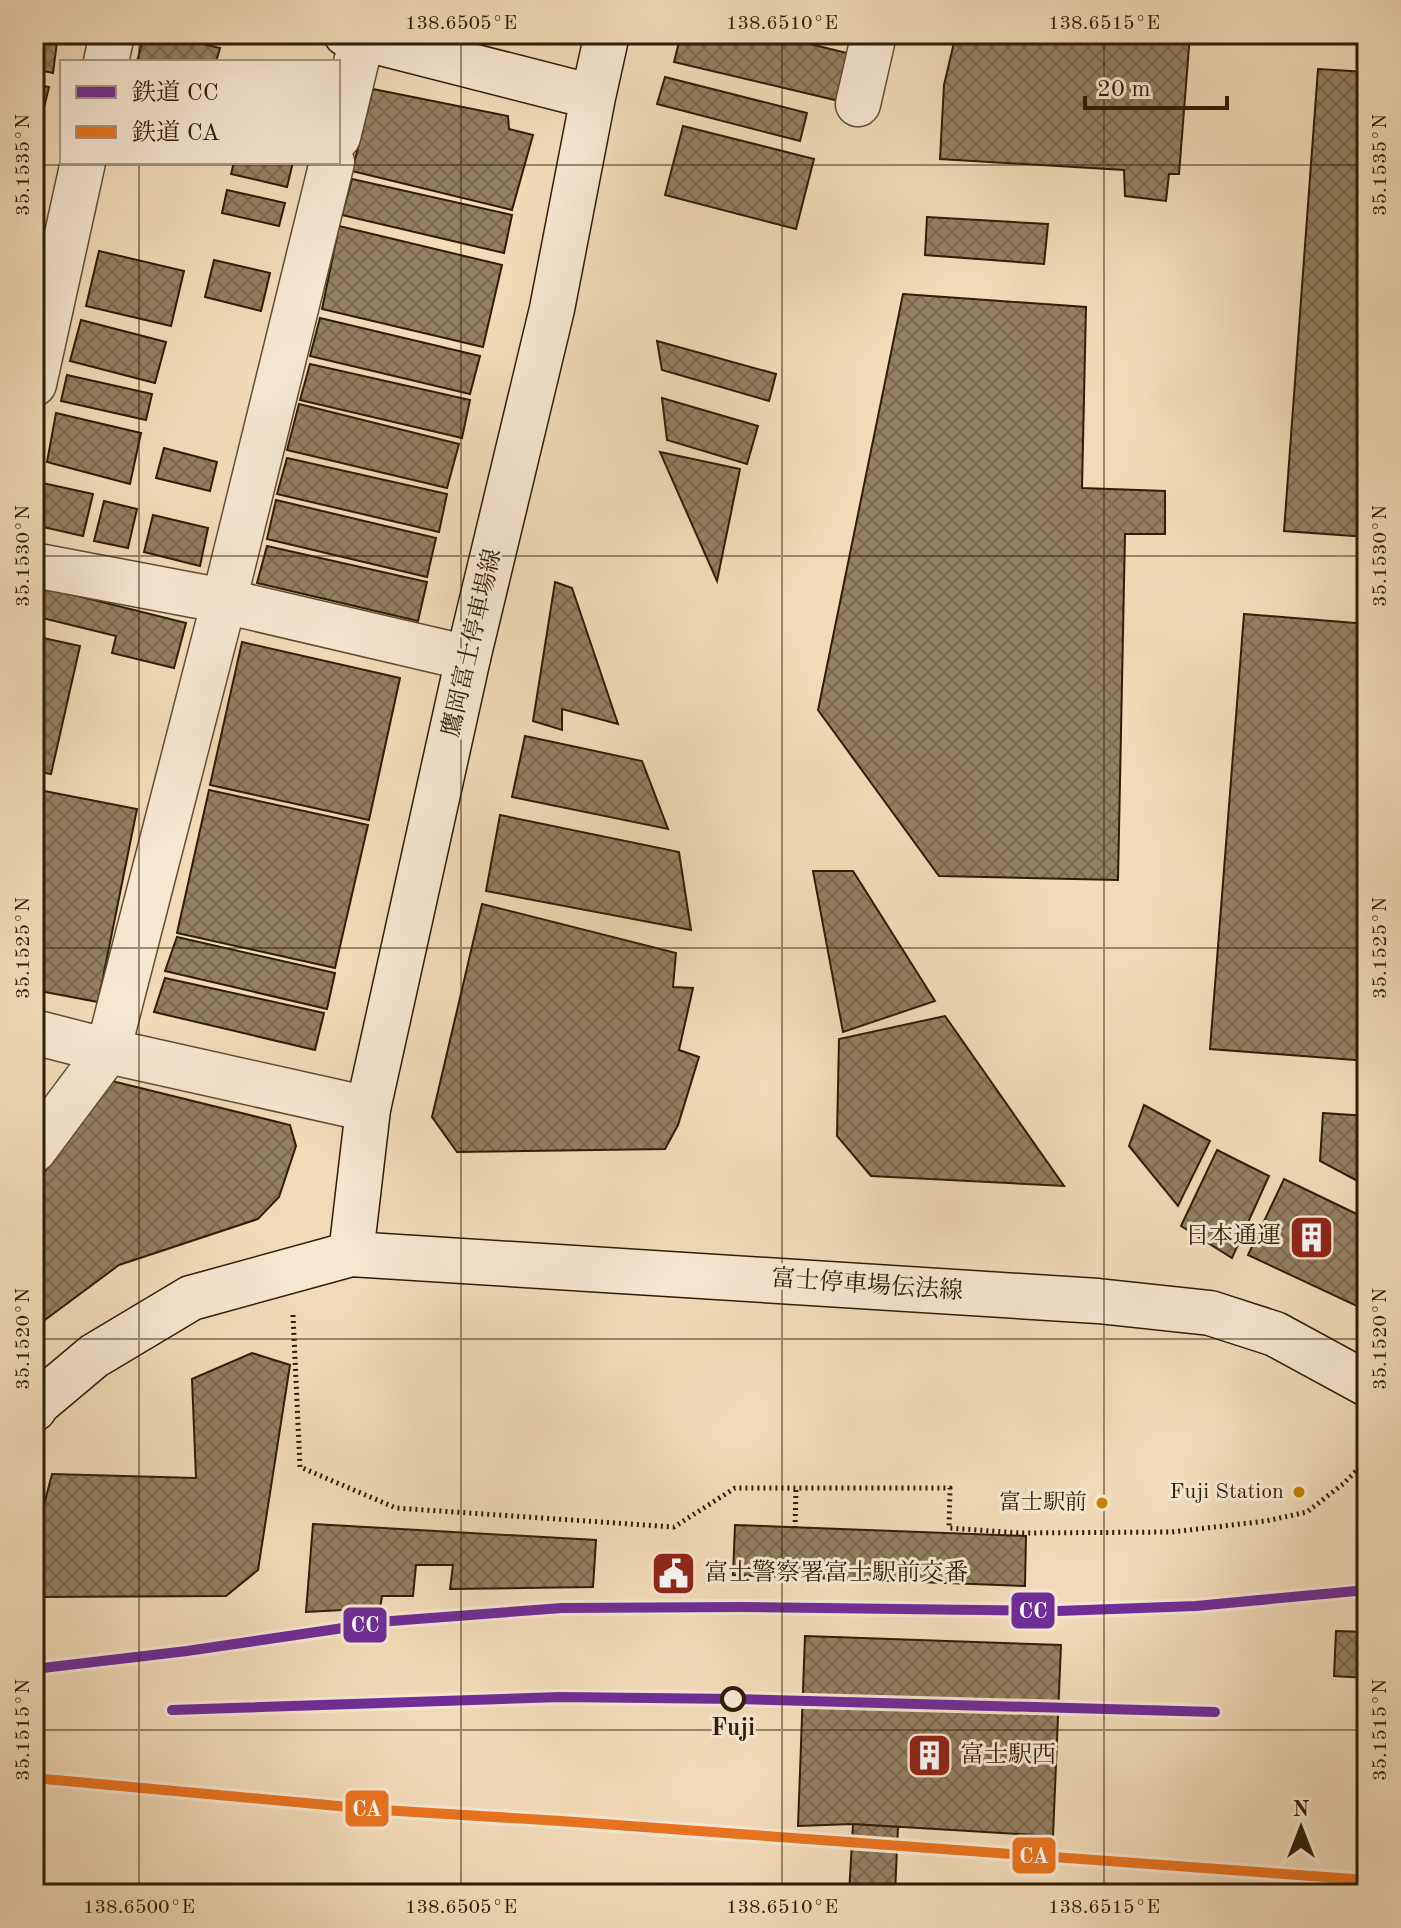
<svg xmlns="http://www.w3.org/2000/svg" width="1401" height="1928" font-family="'Old Standard TT','Noto Serif JP',serif">
<style>
.building{fill:url(#building-cross-hatch);stroke:#2f1d04;stroke-width:2}
.lines{fill:none;stroke-linecap:round;stroke-linejoin:round}
.street-casing{stroke:#604c31;stroke-width:47}
.secondary-casing{stroke:#2f1d04;stroke-width:47}
.path{stroke:#2f1d04;stroke-width:5;stroke-dasharray:2 4;stroke-linecap:butt}
.street{stroke:#f7e8d2;stroke-width:44}
.secondary{stroke:#f7e8d2;stroke-width:44}
.rail-1-casing{stroke:#f7e8d2;stroke-width:16}
.rail-2-casing{stroke:#f7e8d2;stroke-width:16}
.rail-1{stroke:#6f2d98;stroke-width:10}
.rail-2{stroke:#ea7420;stroke-width:10}
.ticks{fill:none;stroke:#2f1d04;stroke-width:2;stroke-opacity:0.45}
.bus-dot{fill:#c58401;stroke:#f7e8d2;stroke-width:3}
.stop-dot{fill:#f7e8d2;stroke:#2f1d04;stroke-width:4}
.labels{text-anchor:middle;dominant-baseline:central;stroke-width:6;stroke-linejoin:round;paint-order:stroke}
.bus-label{font-size:22px;fill:#2f1d04;stroke:#f7e8d2;text-anchor:end}
.street-label{font-size:24px;fill:#2f1d04;stroke:#f7e8d2}
.poi-label{font-size:24px;fill:#2f1d04;stroke:#f7e8d2;text-anchor:start}
.stop-label{font-size:24px;font-weight:bold;fill:#2f1d04;stroke:#f7e8d2}
.line-badge{stroke:#f7e8d2;stroke-width:3}
.badge-label{font-size:22px;text-anchor:middle;font-weight:bold;fill:#fff}
.neatline{fill:none;stroke:#2f1d04;stroke-width:3}
.ticks-label{font-size:20px;text-anchor:middle;fill:#2f1d04}
</style>
<defs>
<pattern id="building-cross-hatch" width="8" height="8" patternUnits="userSpaceOnUse" patternTransform="scale(2)"><rect width="8" height="8" fill="#958062"/><path d="M0 0l8 8M0 8l8-8" fill="none" stroke="#7a684f"/></pattern>
</defs>
<rect width="100%" height="100%" fill="#f3dbb9"/>
<filter id="stains"><feTurbulence type="fractalNoise" baseFrequency=".0025" numOctaves="4"/><feColorMatrix values="0 0 0 0 .2 0 0 0 0 .09 0 0 0 0 .02 0 0 0 .5 -.17"/></filter>
<radialGradient id="worn" r=".72"><stop offset=".6" stop-color="#630" stop-opacity="0"/><stop offset="1" stop-color="#630" stop-opacity=".3"/></radialGradient>
<path class="building" d="M 34,34 L 73,34 L 71,41 L 57,42 L 53,73 L 34,69 Z
M 144,34 L 160,34 L 220,48 L 216,62 L 137,62 Z
M 681,34 L 769,34 L 851,54 L 839,101 L 674,62 Z
M 956,34 L 1190,34 L 1179,174 L 1169,174 L 1166,201 L 1125,196 L 1124,170 L 940,159 L 944,85 Z
M 1318,69 L 1366,72 L 1365,100 L 1367,100 L 1367,537 L 1284,531 Z
M 665,77 L 807,113 L 800,141 L 657,104 Z
M 34,84 L 49,87 L 42,116 L 34,115 Z
M 373,89 L 508,116 L 509,129 L 533,135 L 512,210 L 352,171 Z
M 683,126 L 814,159 L 796,229 L 665,195 Z
M 234,162 L 293,162 L 287,187 L 231,174 Z
M 352,179 L 512,215 L 504,253 L 342,215 Z
M 227,190 L 285,203 L 279,226 L 222,213 Z
M 927,217 L 1048,224 L 1044,264 L 925,255 Z
M 339,226 L 502,265 L 483,347 L 322,309 Z
M 99,251 L 184,271 L 171,326 L 86,306 Z
M 214,260 L 270,273 L 261,311 L 205,297 Z
M 903,294 L 1086,307 L 1082,488 L 1165,491 L 1165,534 L 1125,534 L 1118,880 L 939,876 L 818,710 Z
M 320,318 L 480,356 L 470,394 L 310,356 Z
M 81,320 L 166,342 L 155,383 L 70,361 Z
M 657,341 L 776,374 L 769,401 L 662,370 Z
M 310,364 L 470,400 L 462,438 L 300,400 Z
M 67,375 L 152,394 L 146,420 L 61,401 Z
M 662,398 L 758,426 L 747,464 L 667,440 Z
M 299,404 L 459,444 L 447,488 L 287,450 Z
M 56,413 L 141,433 L 130,484 L 47,462 Z
M 164,448 L 217,462 L 210,491 L 156,478 Z
M 660,452 L 740,469 L 717,581 Z
M 287,458 L 447,494 L 439,532 L 277,494 Z
M 38,482 L 93,494 L 83,536 L 34,525 L 34,501 Z
M 276,500 L 436,538 L 427,577 L 267,539 Z
M 104,501 L 137,509 L 128,548 L 94,541 Z
M 153,515 L 208,528 L 200,566 L 144,552 Z
M 267,546 L 427,582 L 418,621 L 257,583 Z
M 555,582 L 572,588 L 618,724 L 562,709 L 562,730 L 533,721 Z
M 34,585 L 186,623 L 174,668 L 112,653 L 116,636 L 34,616 Z
M 1244,614 L 1367,624 L 1367,1061 L 1210,1049 Z
M 34,636 L 80,646 L 51,774 L 34,771 Z
M 242,642 L 400,678 L 369,820 L 210,785 Z
M 525,736 L 642,761 L 668,829 L 512,797 Z
M 34,789 L 137,809 L 98,1002 L 34,990 Z
M 209,790 L 368,825 L 335,968 L 177,933 Z
M 500,815 L 679,852 L 691,930 L 486,891 Z
M 813,871 L 853,871 L 935,1001 L 843,1032 Z
M 482,904 L 676,953 L 673,987 L 693,988 L 679,1050 L 699,1057 L 678,1125 L 665,1149 L 457,1152 L 432,1117 Z
M 177,937 L 335,973 L 327,1009 L 165,971 Z
M 165,978 L 324,1013 L 315,1050 L 154,1012 Z
M 945,1016 L 1064,1186 L 871,1176 L 837,1136 L 839,1039 Z
M 112,1081 L 290,1125 L 296,1146 L 279,1197 L 258,1219 L 119,1265 L 34,1328 L 34,1186 Z
M 1144,1105 L 1210,1141 L 1178,1206 L 1129,1146 Z
M 1323,1113 L 1367,1116 L 1367,1186 L 1320,1161 Z
M 1217,1150 L 1269,1176 L 1232,1258 L 1181,1226 Z
M 1284,1179 L 1367,1219 L 1367,1293 L 1361,1308 L 1248,1255 Z
M 252,1353 L 290,1365 L 258,1570 L 226,1596 L 34,1597 L 34,1544 L 52,1474 L 196,1478 L 192,1379 Z
M 313,1524 L 596,1540 L 593,1587 L 450,1589 L 453,1565 L 416,1565 L 413,1596 L 382,1596 L 380,1608 L 306,1612 Z
M 735,1525 L 1026,1536 L 1025,1586 L 733,1575 Z
M 1336,1631 L 1367,1632 L 1367,1678 L 1334,1676 Z
M 805,1636 L 1061,1645 L 1053,1836 L 853,1824 L 798,1826 Z
M 853,1824 L 898,1827 L 895,1894 L 849,1894 Z"/>
<g class="lines">
<defs>
<path id="street" d="M 106,62 L 112,34
M 858,104 L 874,34
M 338,137 L 363,34
M 34,384 L 83,162
M 34,565 L 224,601 L 468,658
M 34,1032 L 108,1051 L 368,1109
M 34,1150 L 108,1051 L 224,601 L 332,162"/>
<path id="secondary" d="M 346,34 L 593,97
M 351,1254 L 368,1109 L 468,658 L 552,309 L 593,97 L 607,34
M 34,1409 L 38,1403 L 94,1356 L 191,1298 L 351,1254 L 1098,1301 L 1210,1313 L 1275,1334 L 1367,1384"/>
</defs>
<use href="#street" class="street-casing"/>
<use href="#secondary" class="secondary-casing"/>
<path class="path" d="M 293,1315 L 300,1467 L 396,1508 L 674,1527 L 735,1488 L 950,1488 L 949,1528 L 1020,1533 L 1172,1532 L 1266,1521 L 1307,1512 L 1343,1484 L 1367,1460
M 795,1528 L 796,1489"/>
<use href="#street" class="street"/>
<use href="#secondary" class="secondary"/>
<defs>
<path id="rail-1" d="M 34,1669 L 187,1651 L 391,1621 L 562,1608 L 742,1607 L 1058,1611 L 1196,1606 L 1367,1590
M 172,1710 L 560,1697 L 736,1699 L 1215,1712"/>
<path id="rail-2" d="M 34,1778 L 382,1810 L 561,1821 L 1367,1880"/>
</defs>
<use href="#rail-1" class="rail-1-casing"/>
<use href="#rail-2" class="rail-2-casing"/>
<use href="#rail-1" class="rail-1"/>
<use href="#rail-2" class="rail-2"/>
</g>
<path class="ticks" d="M 139,34 L 139,62M 461,34 L 461,1894M 782,34 L 782,1894M 1104,34 L 1104,1894M 139,162 L 139,1894M 34,165 L 1367,165M 34,556 L 1367,556M 34,948 L 1367,948M 34,1339 L 1367,1339M 34,1730 L 1367,1730"/>
<defs>
<symbol id="building-square" viewBox="-11 -11 22 22"><rect x="-9" y="-9" width="18" height="18" rx="4" fill="#8f2418" stroke="#f7e8d2"/><path d="M-4-6H4V6H1V3H-1V6H-4ZM-2.5-4.3h1.7v1.8h-1.7ZM.8-4.3h1.7v1.8H.8ZM-2.5-1h1.7V.8h-1.7ZM.8-1h1.7V.8H.8Z" fill="#fff"/></symbol>
<symbol id="civic-square" viewBox="-11 -11 22 22"><rect x="-9" y="-9" width="18" height="18" rx="4" fill="#8f2418" stroke="#f7e8d2"/><path d="M-.6-6.5H3V-4.5H.6V-3L4-1V1h2V6H-6V1h2V-1L-.6-3ZM-1.2 2.5V6h2.4V2.5Z" fill="#fff"/></symbol>
</defs>
<g fill-rule="evenodd">
<use href="#building-square" x="1286" y="1212" width="51" height="51"/>
<use href="#civic-square" x="648" y="1548" width="51" height="51"/>
<use href="#building-square" x="904" y="1730" width="51" height="51"/>
</g>
<g class="bus-dot">
<circle cx="1299" cy="1492" r="7"/>
<circle cx="1102" cy="1503" r="7"/>
</g>
<circle class="stop-dot" cx="733" cy="1699" r="11"/>
<g class="labels">
<g class="bus-label">
<text x="1284" y="1492">Fuji Station</text>
<text x="1087" y="1503">富士駅前</text>
</g>
<g class="street-label">
<text transform="translate(473 643) rotate(-77)">鷹岡富士停車場線</text>
<text transform="translate(867 1286) rotate(4)">富士停車場伝法線</text>
</g>
<g class="poi-label">
<text x="1281" y="1237" text-anchor="end">日本通運</text>
<text x="704" y="1574">富士警察署富士駅前交番</text>
<text x="960" y="1756">富士駅西</text>
</g>
<g class="stop-label">
<text x="733" y="1729">Fuji</text>
</g>
</g>
<g class="line-badge">
<rect x="1010" y="1591" width="46" height="39" rx="8" fill="#6f2d98"/>
<rect x="342" y="1606" width="46" height="38" rx="8" fill="#6f2d98"/>
<rect x="344" y="1789" width="46" height="39" rx="8" fill="#ea7420"/>
<rect x="1011" y="1836" width="46" height="39" rx="8" fill="#ea7420"/>
</g>
<g class="badge-label">
<text x="1033" y="1618">CC</text>
<text x="365" y="1632">CC</text>
<text x="367" y="1816">CA</text>
<text x="1034" y="1863">CA</text>
</g>
<rect width="1401" height="1928" fill="none" stroke="#f3dbb9" stroke-width="88"/>
<rect x="60" y="60" width="280" height="104" fill="#f7e8d2" stroke="#a79780" stroke-width="2"/>
<rect x="76" y="86" width="40" height="12" fill="#6f2d98" stroke="#a79780" stroke-width="2"/>
<text x="132" y="100" font-size="24" fill="#2f1d04">鉄道 CC</text>
<rect x="76" y="126" width="40" height="12" fill="#ea7420" stroke="#a79780" stroke-width="2"/>
<text x="132" y="140" font-size="24" fill="#2f1d04">鉄道 CA</text>
<g transform="translate(1301 1828)" stroke="#f7e8d2" stroke-width="6" paint-order="stroke">
<path d="M0-6L14 30L0 20L-14 30Z" fill="#2f1d04"/>
<text y="-12" font-size="22" font-weight="bold" text-anchor="middle" fill="#2f1d04">N</text>
</g>
<path d="M1085 96v12h142v-12" fill="none" stroke="#2f1d04" stroke-width="4"/>
<text x="1097" y="96" font-size="24" fill="#2f1d04" stroke="#f7e8d2" stroke-width="6" paint-order="stroke">20 m</text>
<rect x="44" y="44" width="1313" height="1840" class="neatline"/>
<g class="ticks-label">
<text x="461" y="29">138.6505°E</text>
<text x="782" y="29">138.6510°E</text>
<text x="1104" y="29">138.6515°E</text>
<text transform="translate(22 165) rotate(-90)" y="7">35.1535°N</text>
<text transform="translate(1379 165) rotate(-90)" y="7">35.1535°N</text>
<text transform="translate(22 556) rotate(-90)" y="7">35.1530°N</text>
<text transform="translate(1379 556) rotate(-90)" y="7">35.1530°N</text>
<text transform="translate(22 948) rotate(-90)" y="7">35.1525°N</text>
<text transform="translate(1379 948) rotate(-90)" y="7">35.1525°N</text>
<text transform="translate(22 1339) rotate(-90)" y="7">35.1520°N</text>
<text transform="translate(1379 1339) rotate(-90)" y="7">35.1520°N</text>
<text transform="translate(22 1730) rotate(-90)" y="7">35.1515°N</text>
<text transform="translate(1379 1730) rotate(-90)" y="7">35.1515°N</text>
<text x="139" y="1913">138.6500°E</text>
<text x="461" y="1913">138.6505°E</text>
<text x="782" y="1913">138.6510°E</text>
<text x="1104" y="1913">138.6515°E</text>
</g>
<rect width="100%" height="100%" filter="url(#stains)"/>
<rect width="100%" height="100%" fill="url(#worn)"/>
</svg>
